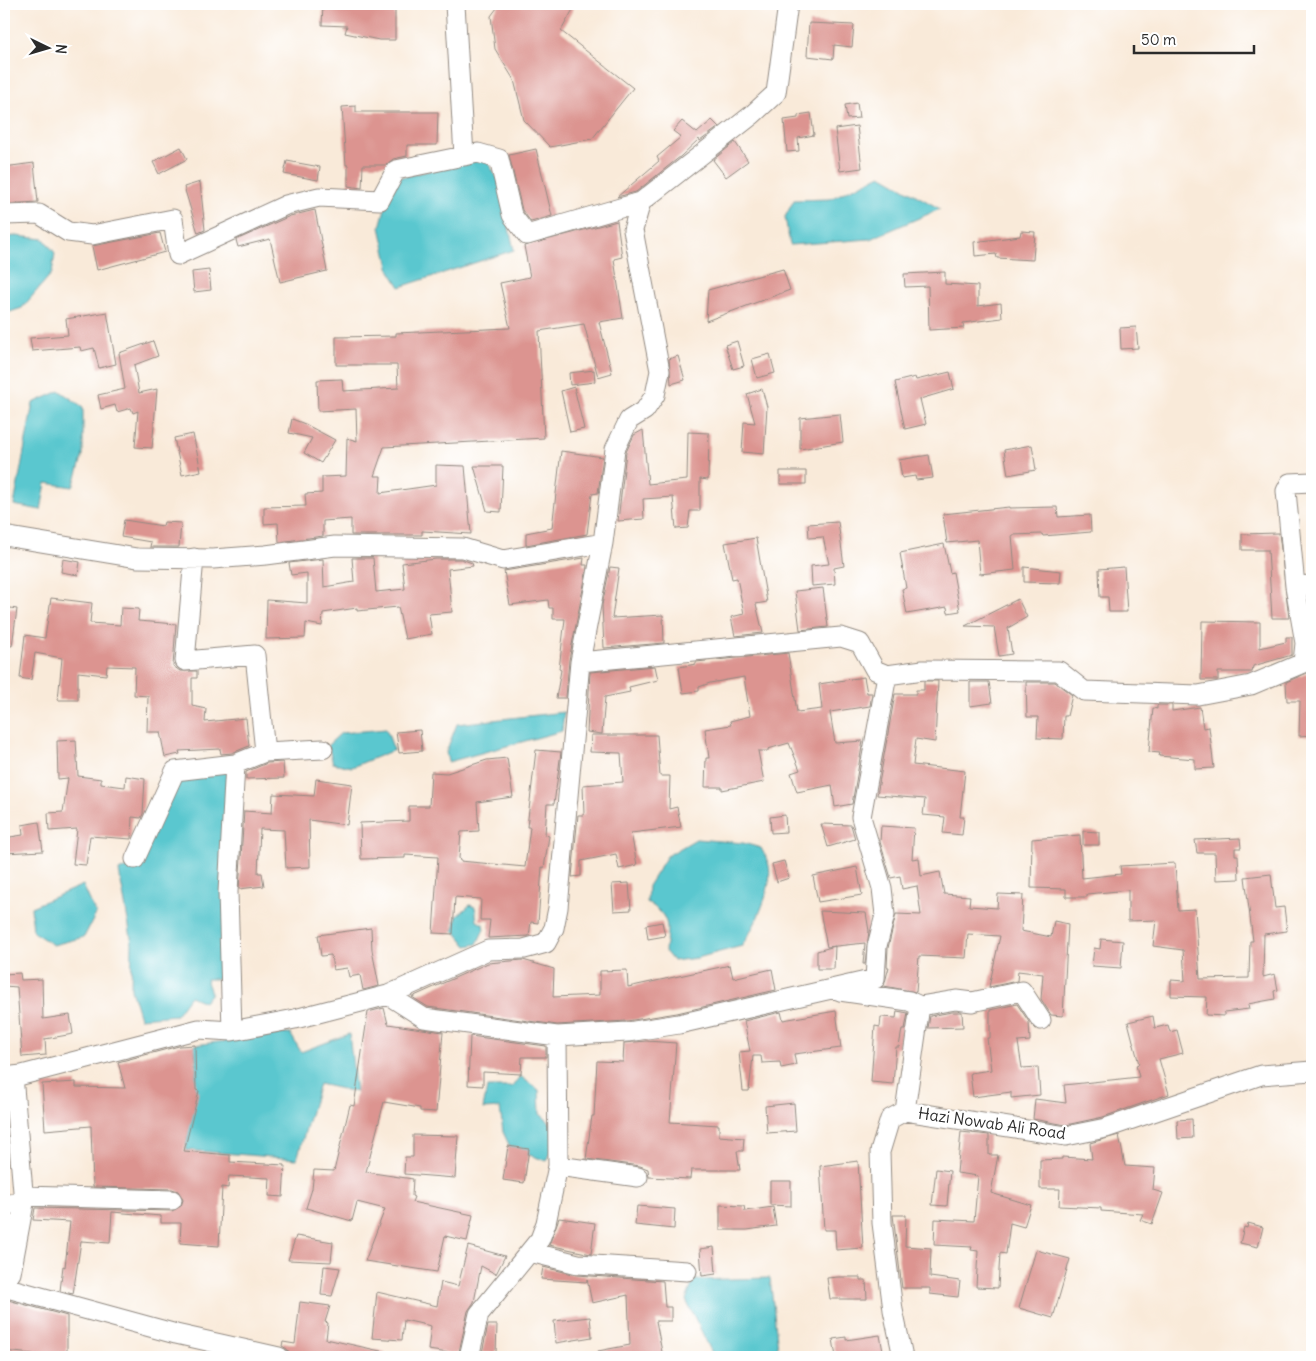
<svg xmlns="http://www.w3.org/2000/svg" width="1316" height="1361" font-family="Delius,sans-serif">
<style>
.water{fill:#5ac7cf;stroke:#42797d}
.building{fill:#dc9490}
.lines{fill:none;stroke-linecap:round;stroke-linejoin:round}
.minor-casing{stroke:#928a82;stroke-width:21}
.minor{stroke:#fff;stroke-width:19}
.labels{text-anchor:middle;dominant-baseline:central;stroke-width:4.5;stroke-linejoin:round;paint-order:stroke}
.street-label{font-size:16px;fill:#2b2b2b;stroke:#fff}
</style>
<rect width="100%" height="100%" fill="#fff"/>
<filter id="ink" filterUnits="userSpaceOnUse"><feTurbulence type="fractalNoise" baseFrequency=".02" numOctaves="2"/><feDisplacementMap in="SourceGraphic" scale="10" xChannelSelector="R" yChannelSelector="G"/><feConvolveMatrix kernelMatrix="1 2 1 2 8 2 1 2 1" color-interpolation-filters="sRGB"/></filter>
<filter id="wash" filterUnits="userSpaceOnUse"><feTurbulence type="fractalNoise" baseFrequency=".0096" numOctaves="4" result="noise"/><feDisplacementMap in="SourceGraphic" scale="20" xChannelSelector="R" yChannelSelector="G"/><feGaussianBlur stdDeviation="1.12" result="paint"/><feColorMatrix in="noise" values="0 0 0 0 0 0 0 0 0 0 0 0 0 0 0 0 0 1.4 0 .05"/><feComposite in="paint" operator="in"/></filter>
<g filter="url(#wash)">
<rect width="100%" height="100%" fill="#f9ead9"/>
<path class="water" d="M 485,158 L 498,179 L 514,250 L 400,287 L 390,271 L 380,227 L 393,179 Z
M 881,175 L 940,209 L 870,239 L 790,245 L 785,217 L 794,200 L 830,199 Z
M 16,236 L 44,239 L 55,253 L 52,273 L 22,308 L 4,314 L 4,237 Z
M 60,391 L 83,407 L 83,455 L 73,487 L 46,483 L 41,510 L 14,505 L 33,403 Z
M 564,712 L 562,731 L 448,762 L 446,752 L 457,724 Z
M 386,729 L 394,750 L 352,767 L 333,763 L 328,745 L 341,733 Z
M 230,767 L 226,979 L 206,979 L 211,993 L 204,1002 L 190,996 L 176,1015 L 140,1018 L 131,989 L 132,943 L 119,871 L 137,862 L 177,775 Z
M 696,839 L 743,843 L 761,848 C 763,853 767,857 768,862 C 776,884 754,928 742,946 L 697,958 L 673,961 L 665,951 C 668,925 671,917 647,902 L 648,886 L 667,856 Z
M 83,885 L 96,914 L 84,937 L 53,945 L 33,932 L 31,907 Z
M 470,905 L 475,907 L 477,921 L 483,924 L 484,929 L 477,944 L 467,946 L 454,930 L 457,916 Z
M 290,1033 L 301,1052 L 349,1034 L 356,1092 L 319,1084 L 297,1159 L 186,1150 L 197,1064 L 194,1045 Z
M 520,1076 L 539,1090 L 540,1114 L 553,1125 L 555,1142 L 547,1161 L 511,1149 L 503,1132 L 500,1108 L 483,1109 L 487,1087 L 512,1087 Z
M 770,1278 L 779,1357 L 714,1357 L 686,1300 L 694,1280 Z"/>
<g id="blocks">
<path class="building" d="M 323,4 L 395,4 L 395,40 L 379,40 L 345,33 L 347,26 L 322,25 Z
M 500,4 L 576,4 L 561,31 L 633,88 L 592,139 L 550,147 L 524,120 L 514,80 L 495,49 L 491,16 Z
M 809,23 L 854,25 L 852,47 L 834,45 L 833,59 L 807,56 Z
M 857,103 L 859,118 L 847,119 L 845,105 Z
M 356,106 L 356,112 L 438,112 L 437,145 L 407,145 L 407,156 L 393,159 L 386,165 L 363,165 L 362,188 L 348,186 L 348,165 L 346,165 L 342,107 Z
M 811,113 L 814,135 L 798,138 L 799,151 L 787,152 L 784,120 L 798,118 L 798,115 Z
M 712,120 L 719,127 L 700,141 L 699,139 L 681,156 L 636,192 L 617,197 L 659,161 L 657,157 L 681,137 L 673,131 L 682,121 L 697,133 Z
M 857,126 L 862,168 L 840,171 L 835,129 Z
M 735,142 L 748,161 L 726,177 L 713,160 Z
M 181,147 L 187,159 L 159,174 L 153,162 Z
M 536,149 L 552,216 L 531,222 L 522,210 L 509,155 Z
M 287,161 L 320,167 L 318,180 L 284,174 Z
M 34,163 L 38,202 L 4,204 L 4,167 Z
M 200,182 L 205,230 L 198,233 L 184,187 Z
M 315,210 L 327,271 L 280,282 L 270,239 L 238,247 L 236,240 L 290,216 Z
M 617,221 L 622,257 L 614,259 L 623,318 L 599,322 L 612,373 L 598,377 L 584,324 L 539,331 L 544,438 L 384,447 L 374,476 L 381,476 L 380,493 L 436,485 L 436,465 L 465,466 L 471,534 L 422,531 L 422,535 L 351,535 L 351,519 L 323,521 L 323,536 L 279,542 L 278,523 L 264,524 L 264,507 L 306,506 L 305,494 L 322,493 L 322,477 L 346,476 L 347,438 L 357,441 L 356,409 L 318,411 L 317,380 L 342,379 L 343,391 L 398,388 L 397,365 L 336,365 L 336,337 L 396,336 L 396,333 L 510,328 L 500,283 L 530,277 L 524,246 Z
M 1021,231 L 1035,232 L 1033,260 L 997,258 L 996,254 L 975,256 L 974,242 L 1020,236 Z
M 160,233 L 165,252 L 97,270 L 92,246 Z
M 783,269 L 790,290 L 706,321 L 708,290 Z
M 209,270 L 211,290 L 194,292 L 192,272 Z
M 945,272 L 945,284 L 978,286 L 978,306 L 1001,303 L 1002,318 L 963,323 L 964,328 L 929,330 L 928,286 L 905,287 L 904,274 Z
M 107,312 L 116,364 L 99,368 L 94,348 L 81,351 L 80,347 L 32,351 L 30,338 L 68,335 L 66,319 Z
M 1136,327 L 1138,348 L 1121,349 L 1120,328 Z
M 153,341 L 158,356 L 134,365 L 139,393 L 157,389 L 152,448 L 135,447 L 138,411 L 133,413 L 131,408 L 117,412 L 115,405 L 101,409 L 98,395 L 125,389 L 119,353 Z
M 737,341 L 744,366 L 733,369 L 725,345 Z
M 770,354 L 775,373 L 757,378 L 752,359 Z
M 678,356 L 685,380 L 671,384 L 669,359 Z
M 594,370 L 595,382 L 570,385 L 569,373 Z
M 950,372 L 954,389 L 920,399 L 926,424 L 905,429 L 895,382 L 915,377 L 916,380 Z
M 574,387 L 584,429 L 570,432 L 561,391 Z
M 762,389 L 767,407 L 764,454 L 742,452 L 744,422 L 755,423 L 747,394 Z
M 840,414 L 843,442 L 800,449 L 800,418 Z
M 292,419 L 305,424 L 335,440 L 321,463 L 304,453 L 312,438 L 289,433 Z
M 643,430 L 648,484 L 687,480 L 688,432 L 709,433 L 708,480 L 700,479 L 700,511 L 690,511 L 688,528 L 676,529 L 673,497 L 643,499 L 644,519 L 618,521 L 626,452 L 634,435 Z
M 193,434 L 201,471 L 182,475 L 174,438 Z
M 1032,445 L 1036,470 L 1008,475 L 1004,450 Z
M 561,451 L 603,457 L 598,493 L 592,494 L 587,534 L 526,545 L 526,533 L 552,528 Z
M 929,455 L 933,478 L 916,480 L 915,476 L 902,478 L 899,460 Z
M 474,466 L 503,466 L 501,512 L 487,511 Z
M 780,471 L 806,471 L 806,484 L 780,484 Z
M 1009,507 L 1009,508 L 1057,507 L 1058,517 L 1090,515 L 1091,532 L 1043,536 L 1042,534 L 1012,535 L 1015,570 L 980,574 L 977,540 L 947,543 L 943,514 Z
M 124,520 L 163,526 L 164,522 L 181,523 L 179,547 L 150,547 L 151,542 L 121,537 Z
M 838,522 L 844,566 L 834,568 L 835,584 L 812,586 L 811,566 L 829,564 L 823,537 L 809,538 L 808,524 Z
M 1279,533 L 1289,618 L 1272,618 L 1268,550 L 1242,550 L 1242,534 Z
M 756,538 L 767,602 L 756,604 L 763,633 L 735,636 L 731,617 L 744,614 L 737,578 L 732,579 L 725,543 Z
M 944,544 L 950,573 L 953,572 L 960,611 L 948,613 L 947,607 L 907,614 L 902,589 L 906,588 L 900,553 Z
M 352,558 L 373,558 L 376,592 L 405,589 L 402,563 L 436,559 L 461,559 L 472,563 L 473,566 L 448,569 L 452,612 L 429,614 L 432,634 L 405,639 L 398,607 L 357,611 L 357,608 L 323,613 L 322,626 L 306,623 L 305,638 L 266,639 L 267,600 L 307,603 L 307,573 L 291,575 L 289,563 L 323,559 L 324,587 L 354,582 Z
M 584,558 L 583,565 L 587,565 L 586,574 L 569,660 L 566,698 L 556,698 L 561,670 L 559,669 L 565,619 L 553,619 L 553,608 L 549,608 L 548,600 L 510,605 L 504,571 Z
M 63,559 L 80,562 L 78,575 L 61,572 Z
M 610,567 L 619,568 L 612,618 L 663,615 L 664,643 L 604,648 L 602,605 Z
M 1024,567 L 1061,571 L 1060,583 L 1024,582 Z
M 1124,567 L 1127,612 L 1109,612 L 1108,597 L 1100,597 L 1099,569 Z
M 823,588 L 828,627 L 800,630 L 795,591 Z
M 51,598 L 92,603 L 90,623 L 120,625 L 121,608 L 139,609 L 138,621 L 176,624 L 173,666 L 180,671 L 197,671 L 197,678 L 192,678 L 192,706 L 206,709 L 205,722 L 246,718 L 249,746 L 232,753 L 221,754 L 220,749 L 179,751 L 180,754 L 165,757 L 160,732 L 147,732 L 148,696 L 134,695 L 135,667 L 107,666 L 106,675 L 78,672 L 78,700 L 58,700 L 62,658 L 35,653 L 31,680 L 20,678 L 25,635 L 45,638 Z
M 1018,599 L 1027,617 L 1008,628 L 1012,654 L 999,656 L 994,627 L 965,626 Z
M 4,607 L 17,609 L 12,646 L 4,645 Z
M 1202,621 L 1260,622 L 1260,648 L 1286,642 L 1286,637 L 1292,637 L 1292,655 L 1253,666 L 1252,672 L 1218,672 L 1218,680 L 1201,680 Z
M 788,653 L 797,712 L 822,709 L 819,684 L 864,677 L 867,693 L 872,693 L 870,706 L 830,712 L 835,743 L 863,741 L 852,804 L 835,807 L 832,785 L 797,792 L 791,773 L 800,770 L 789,743 L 768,749 L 768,751 L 758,751 L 764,782 L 722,790 L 722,787 L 705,787 L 706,758 L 709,758 L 705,729 L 731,725 L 730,721 L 750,716 L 744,677 L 710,683 L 699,687 L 699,691 L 683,693 L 679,667 L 696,664 L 696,662 Z
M 655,666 L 658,680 L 629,687 L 630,692 L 605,697 L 602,734 L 587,732 L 590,672 Z
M 1312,671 L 1312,735 L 1299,736 L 1300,701 L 1287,701 L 1286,682 Z
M 924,681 L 938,681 L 935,742 L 916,739 L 913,765 L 965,771 L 960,817 L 964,817 L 962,835 L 943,833 L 945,817 L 923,815 L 925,799 L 877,795 L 895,694 L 916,694 L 916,690 L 924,690 Z
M 970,682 L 989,682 L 992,703 L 970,706 Z
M 1026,682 L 1055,682 L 1072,695 L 1067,716 L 1064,716 L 1063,739 L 1037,738 L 1038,717 L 1027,717 Z
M 1157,705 L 1172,705 L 1172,711 L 1200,707 L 1203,728 L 1209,727 L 1214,768 L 1195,769 L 1195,759 L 1159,756 L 1160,753 L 1149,752 L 1153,708 L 1157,709 Z
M 420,730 L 422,751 L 399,753 L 396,732 Z
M 591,735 L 657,735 L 660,776 L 670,776 L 669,809 L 677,807 L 681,827 L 631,833 L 637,865 L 619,869 L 616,854 L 581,861 L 581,876 L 572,877 L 578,815 L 584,815 L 583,785 L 623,782 L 621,753 L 590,752 Z
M 76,740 L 78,776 L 101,779 L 101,784 L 125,787 L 126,776 L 145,779 L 143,814 L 141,818 L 132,817 L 131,839 L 90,836 L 86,865 L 73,864 L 77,829 L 49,831 L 48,813 L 63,812 L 68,778 L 58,779 L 57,741 Z
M 536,750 L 561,752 L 554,804 L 547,804 L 545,835 L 549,836 L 544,868 L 542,867 L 538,923 L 531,922 L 529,936 L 488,938 L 490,920 L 480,920 L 481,899 L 455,897 L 453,934 L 433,933 L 438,857 L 405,855 L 405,858 L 361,859 L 360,823 L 409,821 L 409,806 L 429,806 L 431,772 L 447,773 L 487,760 L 507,758 L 513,797 L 477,802 L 479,831 L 461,832 L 459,858 L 460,861 L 525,867 L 530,827 L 527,827 Z
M 283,762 L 284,778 L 246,779 L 246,772 L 267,763 Z
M 316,779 L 352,784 L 347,825 L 309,820 L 310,867 L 286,868 L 284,830 L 260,829 L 258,873 L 262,873 L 264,886 L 239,889 L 244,811 L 272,813 L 273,794 L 314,796 Z
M 785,815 L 786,832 L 771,833 L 770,817 Z
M 39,822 L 43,851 L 4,853 L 4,838 L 23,835 L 22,825 Z
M 821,824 L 851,825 L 855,839 L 828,847 Z
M 881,826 L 914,828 L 912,859 L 919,858 L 921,876 L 940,872 L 944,894 L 970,896 L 969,906 L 997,908 L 998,894 L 1023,895 L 1021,931 L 1051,937 L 1054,921 L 1068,924 L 1063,1016 L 1051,1015 L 1041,999 L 1043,974 L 1018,971 L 1017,981 L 989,987 L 1000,936 L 968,934 L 966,958 L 919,956 L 916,992 L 884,986 L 889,967 L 887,967 L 888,948 L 896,914 L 921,915 L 917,886 L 902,889 L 900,876 L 891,878 L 880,842 Z
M 1083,831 L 1099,832 L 1099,845 L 1083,845 Z
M 1080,835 L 1082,878 L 1121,874 L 1120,866 L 1175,863 L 1178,910 L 1195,909 L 1200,979 L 1249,978 L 1250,941 L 1253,941 L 1245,877 L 1271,874 L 1275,908 L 1284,907 L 1287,931 L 1264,934 L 1263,977 L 1275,974 L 1278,990 L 1274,991 L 1275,999 L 1248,1004 L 1249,1009 L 1224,1012 L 1224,1016 L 1206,1015 L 1207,997 L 1171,996 L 1171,980 L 1185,981 L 1183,950 L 1153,946 L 1156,920 L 1128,921 L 1128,890 L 1087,894 L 1087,897 L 1066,897 L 1066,889 L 1031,888 L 1032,839 Z
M 1240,838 L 1241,848 L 1235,848 L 1235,855 L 1238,855 L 1239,879 L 1216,880 L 1215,853 L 1197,853 L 1195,840 Z
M 784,861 L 789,878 L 777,882 L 772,864 Z
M 857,867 L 862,895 L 818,902 L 813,876 Z
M 629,883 L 631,910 L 614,911 L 612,884 Z
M 820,911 L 866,913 L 869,931 L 865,964 L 863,964 L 865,943 L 827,947 Z
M 662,922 L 665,936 L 648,939 L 646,925 Z
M 371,928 L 372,950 L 379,986 L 363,990 L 360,975 L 349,977 L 347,968 L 333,970 L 331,955 L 321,956 L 318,935 Z
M 1101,939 L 1123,941 L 1121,968 L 1092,966 L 1094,948 L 1100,949 Z
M 835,946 L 834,969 L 817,969 L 817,951 Z
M 523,960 L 554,969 L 553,997 L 600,995 L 600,971 L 627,970 L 628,987 L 730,965 L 733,978 L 772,969 L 776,990 L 677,1013 L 627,1021 L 557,1025 L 428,1007 L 412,997 L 488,963 Z
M 20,973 L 21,980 L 42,979 L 43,1019 L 70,1015 L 73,1034 L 45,1039 L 46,1055 L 22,1057 L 17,987 L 4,986 L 4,974 Z
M 1017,1004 L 1029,1022 L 1030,1041 L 1018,1042 L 1022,1068 L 1038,1067 L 1040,1095 L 1011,1098 L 1011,1092 L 973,1097 L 970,1073 L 991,1070 L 987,1038 L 990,1038 L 990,1010 Z
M 384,1008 L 388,1024 L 443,1032 L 436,1112 L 420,1111 L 420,1108 L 384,1102 L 366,1172 L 413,1179 L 412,1196 L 414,1197 L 412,1202 L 473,1215 L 467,1241 L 445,1236 L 437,1272 L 365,1261 L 385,1209 L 357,1202 L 352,1221 L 306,1208 L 312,1189 L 314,1170 L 334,1171 L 350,1105 L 354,1106 L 368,1012 Z
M 836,1011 L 841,1048 L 794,1054 L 796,1065 L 781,1068 L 780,1062 L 762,1063 L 761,1056 L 753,1056 L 749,1091 L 743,1091 L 739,1052 L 750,1051 L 744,1021 L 781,1012 L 783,1020 Z
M 897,1011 L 908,1013 L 905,1029 L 902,1029 L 899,1047 L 896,1047 L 893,1084 L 871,1082 L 875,1026 L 880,1027 L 881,1017 L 896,1018 Z
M 952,1012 L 962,1012 L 963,1027 L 928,1028 L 930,1016 Z
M 1153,1016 L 1155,1028 L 1168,1025 L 1170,1032 L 1177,1030 L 1183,1053 L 1159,1059 L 1169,1094 L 1103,1117 L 1066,1125 L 1033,1119 L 1035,1099 L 1066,1103 L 1064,1085 L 1139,1077 L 1136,1065 L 1139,1064 L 1128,1022 Z
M 470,1036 L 546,1046 L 546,1057 L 522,1057 L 521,1074 L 483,1072 L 483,1086 L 468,1085 Z
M 646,1041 L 676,1043 L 670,1122 L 719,1125 L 719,1136 L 744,1138 L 743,1151 L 737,1151 L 740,1170 L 691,1170 L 690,1179 L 649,1177 L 648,1169 L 640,1166 L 586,1159 L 592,1116 L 594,1116 L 597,1061 L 623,1062 L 624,1043 Z
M 195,1045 L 196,1090 L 199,1091 L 184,1151 L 230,1155 L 230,1162 L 285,1165 L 283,1197 L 269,1196 L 270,1178 L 229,1176 L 228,1188 L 222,1187 L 219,1246 L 180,1243 L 181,1223 L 161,1223 L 161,1216 L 112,1212 L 110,1243 L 81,1241 L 73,1294 L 60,1291 L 63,1266 L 65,1267 L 70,1222 L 33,1220 L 35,1208 L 172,1211 L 181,1206 L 183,1200 L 178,1191 L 172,1189 L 93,1187 L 91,1126 L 45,1130 L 42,1084 L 76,1082 L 76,1087 L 125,1088 L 118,1062 L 179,1046 Z
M 794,1103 L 796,1131 L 767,1133 L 765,1106 Z
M 1192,1119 L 1193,1138 L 1178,1139 L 1177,1120 Z
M 961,1132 L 989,1135 L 989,1155 L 998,1155 L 991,1193 L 1031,1205 L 1024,1227 L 1010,1223 L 1006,1254 L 1000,1253 L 998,1288 L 976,1287 L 978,1251 L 971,1250 L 972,1247 L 934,1245 L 935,1219 L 974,1221 L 978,1176 L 957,1173 Z
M 413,1135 L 458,1136 L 455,1178 L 404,1174 L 405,1157 L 413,1157 Z
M 1119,1135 L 1125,1166 L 1155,1168 L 1153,1190 L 1163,1193 L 1152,1224 L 1140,1220 L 1143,1214 L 1101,1211 L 1101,1208 L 1059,1206 L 1060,1189 L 1040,1189 L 1040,1160 L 1062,1159 L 1062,1157 L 1092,1159 L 1090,1143 Z
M 508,1146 L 529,1149 L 524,1183 L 503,1180 Z
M 858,1161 L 863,1248 L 836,1250 L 835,1230 L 824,1230 L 820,1166 Z
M 936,1169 L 950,1171 L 947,1206 L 932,1205 Z
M 770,1181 L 791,1181 L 791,1206 L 770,1205 Z
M 720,1205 L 744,1206 L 745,1211 L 773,1207 L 776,1226 L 747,1230 L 720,1230 Z
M 637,1206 L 675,1209 L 674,1229 L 635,1225 Z
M 893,1215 L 906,1215 L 905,1246 L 931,1248 L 930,1277 L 960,1281 L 958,1297 L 930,1294 L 930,1288 L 902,1288 Z
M 559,1218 L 595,1223 L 591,1254 L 549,1245 Z
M 1248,1223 L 1263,1227 L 1258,1247 L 1240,1243 L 1244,1227 L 1247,1228 Z
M 296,1236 L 333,1242 L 331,1262 L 288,1260 Z
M 468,1246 L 505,1256 L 496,1274 L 481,1266 L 474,1302 L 468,1311 L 459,1352 L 456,1354 L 428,1350 L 431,1326 L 404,1320 L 402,1340 L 372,1338 L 377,1292 L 437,1306 L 441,1282 L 458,1286 Z
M 714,1247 L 716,1274 L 702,1276 L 700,1249 Z
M 1036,1250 L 1070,1259 L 1053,1318 L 1019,1308 Z
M 324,1266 L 340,1268 L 332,1296 L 321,1295 Z
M 543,1267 L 577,1275 L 663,1281 L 665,1307 L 671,1307 L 671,1321 L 656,1321 L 663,1357 L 599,1357 L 598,1351 L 630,1345 L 628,1295 L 592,1303 L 587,1279 L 587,1282 L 541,1279 Z
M 838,1277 L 860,1277 L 860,1280 L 866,1280 L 867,1299 L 830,1299 L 827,1278 Z
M 4,1299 L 67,1316 L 67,1357 L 33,1357 L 33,1354 L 4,1351 Z
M 300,1302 L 330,1306 L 325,1322 L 328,1323 L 326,1339 L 385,1352 L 385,1357 L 290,1357 L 287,1349 L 282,1346 L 283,1342 L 295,1344 Z
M 590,1317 L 592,1337 L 556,1343 L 554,1321 Z
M 488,1325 L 497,1325 L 496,1353 L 482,1353 Z
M 880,1335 L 884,1357 L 836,1357 L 833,1339 L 846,1337 L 846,1340 Z"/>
</g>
</g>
<g filter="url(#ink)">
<use href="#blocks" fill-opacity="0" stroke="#928a82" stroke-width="1"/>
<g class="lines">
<defs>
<path id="minor" d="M 455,4 L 464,156
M 4,215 L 39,214 L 68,232 L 92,235 L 173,219 L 178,255 L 286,205 L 319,197 L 380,200 L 396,170 L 478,153 L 499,159 L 512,215 L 527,235 L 641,202
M 4,536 L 137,558 L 213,559 L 266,555 L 335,546 L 463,548 L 503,560 L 603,543
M 194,558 L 185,661 L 255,655 L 265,752 L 235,764
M 1295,586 L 1286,491 L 1290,483 L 1312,482
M 580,662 L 841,637 L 860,643 L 875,670 L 887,675 L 923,670 L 1059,671 L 1084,691 L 1198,695 L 1251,685 L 1303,663 L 1305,643 L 1295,586 L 1312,585
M 265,752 L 323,749
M 135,859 L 175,771 L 235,764 L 228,892 L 232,1031
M 840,991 L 909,1001 L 920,1006
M 388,995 L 424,1018 L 557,1036 L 628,1032 L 679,1024 L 875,979 L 877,946 L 885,915 L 882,888 L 861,817 L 887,675
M 1041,1020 L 1022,991 L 972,1002 L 956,1000 L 920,1006 L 905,1111 L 1066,1136 L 1106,1128 L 1261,1075 L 1312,1071
M 4,1077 L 22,1075 L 199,1029 L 232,1031 L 295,1019 L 388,995 L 488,950 L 524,949 L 546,943 L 554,928 L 558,908 L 580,662 L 603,543 L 615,449 L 629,420 L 645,410 L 655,395 L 660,371 L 633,230 L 641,202 L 752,115 L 776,93 L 788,4
M 558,1166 L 638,1177
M 23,1196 L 172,1200
M 4,1204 L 24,1203 L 13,1076
M 530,1252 L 578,1264 L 687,1271
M 4,1281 L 11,1273 L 24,1203
M 4,1287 L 176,1334 L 279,1357
M 469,1357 L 479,1314 L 540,1239 L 546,1223 L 558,1166 L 557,1036
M 903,1357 L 893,1310 L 882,1223 L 880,1152 L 890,1119 L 905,1111"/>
</defs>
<use href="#minor" class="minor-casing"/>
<use href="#minor" class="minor"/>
</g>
</g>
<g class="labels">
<g class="street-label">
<text transform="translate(992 1123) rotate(8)">Hazi Nowab Ali Road</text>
</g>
</g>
<rect width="1316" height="1361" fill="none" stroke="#fff" stroke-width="20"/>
<g transform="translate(48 48) rotate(95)" stroke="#ffffff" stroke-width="4" paint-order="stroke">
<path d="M0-4L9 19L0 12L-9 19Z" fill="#2b2b2b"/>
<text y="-8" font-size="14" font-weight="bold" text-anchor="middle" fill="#2b2b2b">N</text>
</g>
<path d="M1134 45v8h120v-8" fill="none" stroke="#2b2b2b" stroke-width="2.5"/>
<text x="1141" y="45" font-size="15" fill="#2b2b2b" stroke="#ffffff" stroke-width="4" paint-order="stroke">50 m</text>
</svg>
